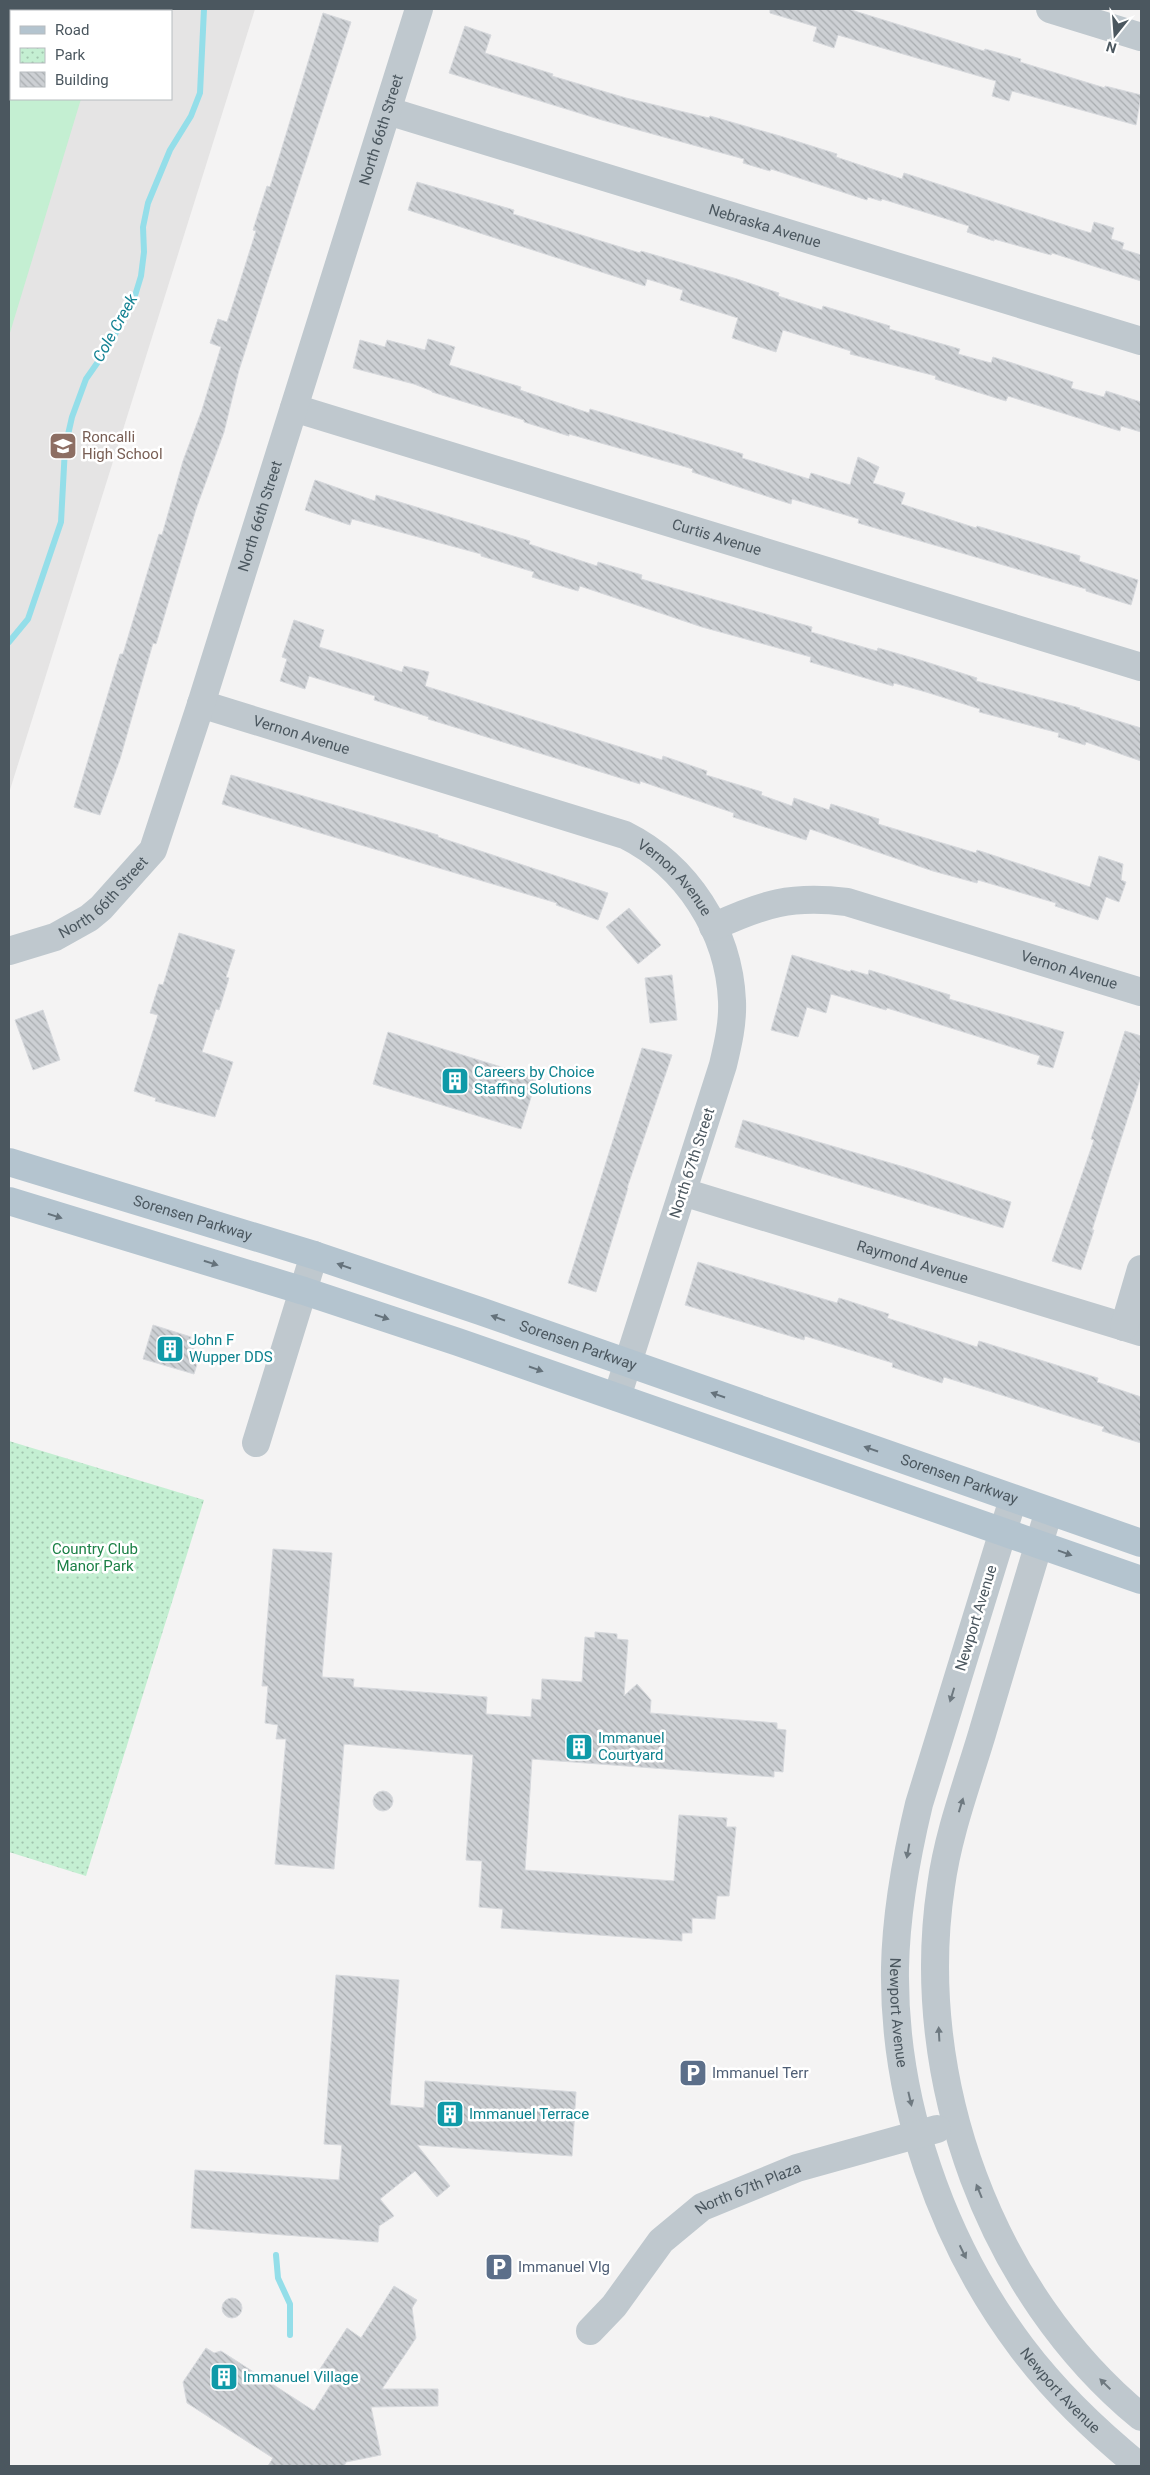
<svg xmlns="http://www.w3.org/2000/svg" width="1150" height="2475" font-family="Roboto,sans-serif">
<style>
.education{fill:#e5e4e4;fill-rule:evenodd}
.grass{fill:#c4efd2}
.park{fill:url(#park-dots)}
.lines{fill:none;stroke-linecap:round;stroke-linejoin:round}
.stream{stroke:#94dee9;stroke-width:6}
.building{fill:url(#building-back-hatch);stroke:#d7d9dd}
.minor{stroke:#bfc8ce;stroke-width:28}
.major{stroke:#b4c4cf;stroke-width:28}
.oneway{fill:#65727b}
.oneway2{fill:#6e7980}
.labels{text-anchor:middle;dominant-baseline:central;stroke-width:5;stroke-linejoin:round;paint-order:stroke}
.street-label{font-size:15px;fill:#4b575f;stroke:#fff}
.education-label{font-size:15px;fill:#785e54;stroke:#fff;text-anchor:start}
.culture-label{font-size:15px;fill:#0d838f;stroke:#fff;text-anchor:start}
.park-label{font-size:15px;fill:#1c8046;stroke:#fff}
.service-label{font-size:15px;fill:#4e5e75;stroke:#fff;text-anchor:start}
.water-label{font-size:16px;font-style:italic;fill:#138293;stroke:#fff}
</style>
<defs>
<pattern id="park-dots" width="8" height="8" patternUnits="userSpaceOnUse" patternTransform="scale(1.25)"><rect width="8" height="8" fill="#c4efd2"/><path d="M2 2h.1M6 6h.1" fill="none" stroke="#a1c4ae" stroke-width="1.8" stroke-linecap="round"/></pattern>
<pattern id="building-back-hatch" width="6" height="6" patternUnits="userSpaceOnUse" patternTransform="scale(1.25)"><rect width="6" height="6" fill="#cdd0d4"/><path d="M-1 5l2 2M0 0l6 6M5-1l2 2" fill="none" stroke="#a8acaf"/></pattern>
</defs>
<rect width="100%" height="100%" fill="#f4f3f3"/>
<path class="education" d="M 9,9 L 255,9 L 9,793 ZM 11,11 L 171,11 L 171,99 L 11,99 Z"/>
<path class="grass" d="M 9,67 L 11,68 L 11,99 L 81,99 L 9,336 Z"/>
<path class="park" d="M 9,1441 L 204,1500 L 86,1876 L 9,1852 Z"/>
<g class="lines">
<path class="stream" d="M 9,642 L 28,619 L 61,522 L 65,448 L 72,417 L 86,379 L 107,349 L 134,299 L 141,276 L 144,252 L 143,227 L 148,203 L 170,150 L 191,116 L 200,93 L 204,9
M 276,2255 L 278,2278 L 290,2304 L 290,2335"/>
</g>
<path class="building" d="M 770,9 L 848,9 L 984,51 L 985,49 L 1021,59 L 1020,62 L 1105,88 L 1105,86 L 1141,95 L 1136,125 L 1012,91 L 1009,101 L 992,96 L 996,81 L 838,35 L 834,48 L 813,41 L 817,27 L 770,13 Z
M 323,13 L 351,22 L 239,370 L 224,432 L 196,509 L 156,644 L 153,643 L 120,759 L 100,815 L 74,807 L 120,654 L 123,654 L 159,534 L 162,535 L 183,461 L 202,410 L 221,347 L 210,343 L 218,319 L 227,322 L 233,304 L 256,231 L 253,230 L 267,186 L 270,187 Z
M 465,26 L 491,35 L 485,53 L 553,74 L 552,76 L 626,98 L 709,118 L 710,116 L 780,136 L 837,154 L 836,157 L 902,179 L 904,173 L 1074,228 L 1091,233 L 1094,222 L 1114,228 L 1111,239 L 1124,243 L 1122,249 L 1141,255 L 1141,281 L 1052,253 L 1051,255 L 994,239 L 994,241 L 967,232 L 969,226 L 934,215 L 882,199 L 881,201 L 868,197 L 867,200 L 771,169 L 770,171 L 743,163 L 744,159 L 602,120 L 449,73 Z
M 417,182 L 514,210 L 513,214 L 640,253 L 641,251 L 737,279 L 779,293 L 778,296 L 822,310 L 823,306 L 890,326 L 889,329 L 960,349 L 958,354 L 991,363 L 993,357 L 1073,382 L 1071,388 L 1104,397 L 1106,391 L 1141,402 L 1141,432 L 1121,426 L 1120,431 L 1008,396 L 1006,401 L 935,379 L 936,376 L 850,354 L 851,351 L 783,330 L 776,352 L 732,338 L 738,318 L 680,300 L 683,290 L 647,279 L 645,286 L 408,210 Z
M 428,339 L 455,347 L 449,365 L 521,387 L 520,390 L 589,413 L 590,409 L 743,454 L 742,458 L 809,479 L 811,473 L 850,485 L 858,457 L 879,467 L 873,483 L 905,493 L 901,504 L 976,528 L 977,526 L 1080,556 L 1079,561 L 1138,580 L 1131,605 L 1086,591 L 1086,589 L 858,523 L 859,519 L 792,499 L 791,504 L 692,472 L 693,469 L 569,434 L 569,436 L 524,422 L 524,420 L 432,392 L 432,391 L 414,384 L 353,368 L 360,340 L 385,347 L 387,340 L 425,350 Z
M 315,480 L 375,501 L 376,495 L 530,541 L 529,544 L 597,566 L 598,562 L 642,575 L 641,579 L 812,627 L 811,632 L 877,651 L 878,648 L 920,660 L 977,678 L 976,681 L 1080,708 L 1079,709 L 1141,728 L 1141,761 L 1086,742 L 1085,745 L 1058,737 L 1059,733 L 979,712 L 980,709 L 926,692 L 894,683 L 893,686 L 810,662 L 811,657 L 702,627 L 580,586 L 578,591 L 532,577 L 534,572 L 481,556 L 481,554 L 352,519 L 350,525 L 305,510 Z
M 294,620 L 324,630 L 319,647 L 402,672 L 404,666 L 429,672 L 425,686 L 662,760 L 663,756 L 707,771 L 706,775 L 762,792 L 761,795 L 792,806 L 794,798 L 829,810 L 831,804 L 879,819 L 878,824 L 976,853 L 977,850 L 1090,887 L 1099,856 L 1123,864 L 1121,880 L 1126,882 L 1119,902 L 1106,897 L 1098,920 L 1055,906 L 1056,903 L 978,880 L 977,883 L 933,871 L 810,829 L 806,840 L 733,817 L 734,813 L 640,781 L 640,784 L 428,719 L 429,717 L 374,700 L 375,696 L 309,676 L 305,689 L 280,681 L 287,659 L 282,657 Z
M 231,775 L 438,835 L 438,837 L 608,893 L 598,920 L 556,905 L 557,903 L 222,804 Z
M 629,908 L 661,945 L 638,964 L 606,927 Z
M 179,933 L 235,950 L 226,977 L 229,978 L 219,1010 L 216,1009 L 202,1052 L 233,1062 L 215,1117 L 155,1101 L 156,1098 L 134,1091 L 158,1015 L 150,1013 L 159,984 L 163,985 Z
M 792,955 L 850,972 L 851,970 L 868,975 L 869,970 L 950,995 L 949,999 L 1064,1032 L 1053,1068 L 1037,1064 L 1040,1056 L 887,1008 L 886,1010 L 831,994 L 826,1013 L 807,1007 L 798,1037 L 771,1030 Z
M 672,975 L 677,1020 L 650,1023 L 645,978 Z
M 43,1010 L 60,1060 L 33,1070 L 15,1020 Z
M 1125,1031 L 1141,1036 L 1141,1076 L 1092,1230 L 1094,1230 L 1081,1270 L 1052,1261 L 1094,1140 L 1091,1139 Z
M 388,1032 L 537,1078 L 521,1129 L 373,1084 Z
M 642,1048 L 672,1055 L 627,1188 L 628,1188 L 596,1292 L 568,1283 Z
M 743,1120 L 911,1169 L 1011,1202 L 1003,1228 L 735,1147 Z
M 698,1262 L 837,1303 L 839,1298 L 889,1314 L 887,1318 L 977,1347 L 979,1341 L 1098,1378 L 1097,1382 L 1141,1397 L 1141,1443 L 1102,1431 L 1104,1427 L 944,1377 L 942,1383 L 892,1367 L 893,1363 L 805,1336 L 804,1340 L 685,1305 Z
M 153,1325 L 191,1337 L 188,1347 L 201,1351 L 194,1374 L 143,1359 Z
M 273,1549 L 332,1553 L 322,1677 L 354,1679 L 353,1687 L 487,1697 L 486,1714 L 531,1717 L 532,1699 L 541,1700 L 542,1679 L 582,1682 L 585,1637 L 595,1638 L 595,1632 L 617,1634 L 617,1639 L 628,1640 L 624,1696 L 637,1684 L 651,1700 L 650,1713 L 777,1723 L 777,1729 L 786,1730 L 783,1772 L 774,1771 L 774,1777 L 532,1759 L 525,1870 L 674,1881 L 679,1815 L 727,1818 L 726,1827 L 736,1827 L 729,1896 L 717,1896 L 715,1919 L 692,1918 L 692,1933 L 682,1933 L 682,1941 L 501,1928 L 503,1909 L 479,1907 L 482,1861 L 466,1860 L 473,1755 L 344,1744 L 334,1869 L 275,1864 L 286,1739 L 276,1739 L 278,1725 L 265,1723 L 268,1686 L 262,1686 Z
M373 1801a10 10 0 1 1 20 0a10 10 0 1 1-20 0Z
M 336,1975 L 399,1980 L 390,2105 L 424,2108 L 425,2081 L 576,2092 L 572,2156 L 417,2145 L 450,2186 L 437,2197 L 415,2171 L 380,2199 L 394,2216 L 379,2226 L 378,2242 L 191,2228 L 195,2170 L 339,2180 L 342,2145 L 324,2144 Z
M 394,2286 L 417,2300 L 412,2308 L 416,2338 L 382,2389 L 438,2389 L 438,2406 L 371,2407 L 381,2455 L 346,2462 L 344,2466 L 268,2466 L 273,2458 L 187,2403 L 183,2382 L 206,2348 L 214,2353 L 221,2351 L 314,2411 L 333,2381 L 318,2372 L 347,2328 L 361,2338 Z
M222 2308a10 10 0 1 1 20 0a10 10 0 1 1-20 0Z"/>
<g class="lines">
<g class="minor">
<path d="M 1050,9 L 1141,37"/>
<path id="s1" d="M 388,111 L 1141,341"/>
<path id="s2" d="M 294,408 L 1141,667"/>
<path id="s3" d="M 201,704 L 625,835 C 687,866 729,931 732,1001 C 733,1023 728,1044 723,1065 L 617,1397"/>
<path id="s4" d="M 713,927 C 763,904 791,895 847,902 L 1141,992"/>
<path id="s5" d="M 9,951 L 55,937 L 89,918 L 101,908 L 153,850 L 201,704 L 419,9"/>
<path id="s6" d="M 683,1192 L 1141,1332"/>
<path d="M 1124,1327 L 1141,1269"/>
<path d="M 256,1443 L 314,1255"/>
<path id="s7" d="M 1013,1499 L 919,1804 C 906,1858 896,1912 895,1968 C 893,2102 942,2242 1022,2348 C 1056,2393 1096,2431 1139,2466"/>
<path d="M 1049,1511 C 1026,1585 1004,1660 982,1734 C 967,1784 948,1834 941,1886 C 912,2078 990,2293 1141,2417"/>
<path id="s8" d="M 590,2331 L 614,2306 L 661,2241 L 702,2207 L 797,2168 L 937,2129"/>
</g>
<g class="major">
<path id="s9" d="M 9,1162 L 314,1255 L 480,1311 L 1141,1543"/>
<path d="M 9,1201 L 304,1291 L 458,1342 L 1141,1580"/>
</g>
</g>
<defs><path id="oneway-solid" d="M-6-.8H1V-3.2L6.5 0L1 3.2V.8H-6Z" transform="scale(1.25)"/></defs>
<g class="oneway">
<use href="#oneway-solid" transform="translate(55 1216) rotate(17)"/>
<use href="#oneway-solid" transform="translate(211 1263) rotate(17)"/>
<use href="#oneway-solid" transform="translate(344 1266) rotate(-161)"/>
<use href="#oneway-solid" transform="translate(382 1317) rotate(18)"/>
<use href="#oneway-solid" transform="translate(498 1318) rotate(-160)"/>
<use href="#oneway-solid" transform="translate(536 1369) rotate(19)"/>
<use href="#oneway-solid" transform="translate(718 1395) rotate(-161)"/>
<use href="#oneway-solid" transform="translate(871 1449) rotate(-161)"/>
<use href="#oneway-solid" transform="translate(1065 1553) rotate(20)"/>
</g>
<g class="oneway2">
<use href="#oneway-solid" transform="translate(952 1695) rotate(107)"/>
<use href="#oneway-solid" transform="translate(961 1805) rotate(-73)"/>
<use href="#oneway-solid" transform="translate(908 1851) rotate(100)"/>
<use href="#oneway-solid" transform="translate(939 2034) rotate(-93)"/>
<use href="#oneway-solid" transform="translate(910 2099) rotate(77)"/>
<use href="#oneway-solid" transform="translate(979 2191) rotate(-112)"/>
<use href="#oneway-solid" transform="translate(963 2252) rotate(64)"/>
<use href="#oneway-solid" transform="translate(1105 2384) rotate(-136)"/>
</g>
<defs>
<symbol id="school-square" viewBox="-11 -11 22 22"><rect x="-9" y="-9" width="18" height="18" rx="4" fill="#8d6e63" stroke="#fff"/><path d="M0-5L7-2L0 1L-7-2ZM-4 1L0 2.5L4 1V4Q0 6-4 4Z" fill="#fff"/></symbol>
<symbol id="building-square" viewBox="-11 -11 22 22"><rect x="-9" y="-9" width="18" height="18" rx="4" fill="#0f9aa8" stroke="#fff"/><path d="M-4-6H4V6H1V3H-1V6H-4ZM-2.5-4.3h1.7v1.8h-1.7ZM.8-4.3h1.7v1.8H.8ZM-2.5-1h1.7V.8h-1.7ZM.8-1h1.7V.8H.8Z" fill="#fff"/></symbol>
<symbol id="parking-square" viewBox="-11 -11 22 22"><rect x="-9" y="-9" width="18" height="18" rx="4" fill="#5c6f8a" stroke="#fff"/><path d="M-3.5-5.5H1a3.5 3.5 0 0 1 0 7H-1V5.5H-3.5ZM-1-3.4V-.6H.8a1.4 1.4 0 0 0 0-2.8Z" fill="#fff"/></symbol>
</defs>
<g fill-rule="evenodd">
<use href="#school-square" x="47" y="430" width="32" height="32"/>
<use href="#building-square" x="439" y="1065" width="32" height="32"/>
<use href="#building-square" x="154" y="1333" width="32" height="32"/>
<use href="#building-square" x="563" y="1731" width="32" height="32"/>
<use href="#parking-square" x="677" y="2057" width="32" height="32"/>
<use href="#building-square" x="434" y="2098" width="32" height="32"/>
<use href="#parking-square" x="483" y="2251" width="32" height="32"/>
<use href="#building-square" x="208" y="2361" width="32" height="32"/>
</g>
<g class="labels">
<g class="street-label">
<text stroke="none"><textPath href="#s5" startOffset="936">North 66th Street</textPath></text>
<text stroke="none"><textPath href="#s1" startOffset="394">Nebraska Avenue</textPath></text>
<text stroke="none"><textPath href="#s5" startOffset="531">North 66th Street</textPath></text>
<text stroke="none"><textPath href="#s2" startOffset="442">Curtis Avenue</textPath></text>
<text stroke="none"><textPath href="#s3" startOffset="105">Vernon Avenue</textPath></text>
<text stroke="none"><textPath href="#s3" startOffset="510">Vernon Avenue</textPath></text>
<text stroke="none"><textPath href="#s5" startOffset="111">North 66th Street</textPath></text>
<text stroke="none"><textPath href="#s4" startOffset="371">Vernon Avenue</textPath></text>
<text transform="translate(692 1163) rotate(-72)">North 67th Street</text>
<text stroke="none"><textPath href="#s9" startOffset="192">Sorensen Parkway</textPath></text>
<text stroke="none"><textPath href="#s6" startOffset="240">Raymond Avenue</textPath></text>
<text stroke="none"><textPath href="#s9" startOffset="598">Sorensen Parkway</textPath></text>
<text stroke="none"><textPath href="#s9" startOffset="1002">Sorensen Parkway</textPath></text>
<text transform="translate(976 1618) rotate(-73)">Newport Avenue</text>
<text stroke="none"><textPath href="#s7" startOffset="530">Newport Avenue</textPath></text>
<text stroke="none"><textPath href="#s8" startOffset="218">North 67th Plaza</textPath></text>
<text stroke="none"><textPath href="#s7" startOffset="950">Newport Avenue</textPath></text>
</g>
<g class="education-label">
<text x="82" y="437">Roncalli<tspan x="82" dy="17">High School</tspan></text>
</g>
<g class="culture-label">
<text x="474" y="1072">Careers by Choice<tspan x="474" dy="17">Staffing Solutions</tspan></text>
<text x="189" y="1340">John F<tspan x="189" dy="17">Wupper DDS</tspan></text>
<text x="598" y="1738">Immanuel<tspan x="598" dy="17">Courtyard</tspan></text>
<text x="469" y="2114">Immanuel Terrace</text>
<text x="243" y="2377">Immanuel Village</text>
</g>
<g class="park-label">
<text x="95" y="1549">Country Club<tspan x="95" dy="17">Manor Park</tspan></text>
</g>
<g class="service-label">
<text x="712" y="2073">Immanuel Terr</text>
<text x="518" y="2267">Immanuel Vlg</text>
</g>
<g class="water-label">
<text transform="translate(115 328) rotate(-61)">Cole Creek</text>
</g>
</g>
<rect width="1150" height="2475" fill="none" stroke="#4b575f" stroke-width="20"/>
<rect x="10" y="10" width="162" height="90" fill="#ffffff" stroke="#b7bcbf"/>
<rect x="20" y="26" width="25" height="8" fill="#b4c4cf" stroke="#b7bcbf"/>
<text x="55" y="35" font-size="15" fill="#4b575f">Road</text>
<rect x="20" y="48" width="25" height="15" fill="url(#park-dots)" stroke="#b7bcbf"/>
<text x="55" y="60" font-size="15" fill="#4b575f">Park</text>
<rect x="20" y="72" width="25" height="15" fill="url(#building-back-hatch)" stroke="#b7bcbf"/>
<text x="55" y="85" font-size="15" fill="#4b575f">Building</text>
<g transform="translate(1115 35) rotate(197)" stroke="#ffffff" stroke-width="4" paint-order="stroke">
<path d="M0-4L9 19L0 12L-9 19Z" fill="#4b575f"/>
<text y="-8" font-size="14" font-weight="bold" text-anchor="middle" fill="#4b575f">N</text>
</g>
</svg>
